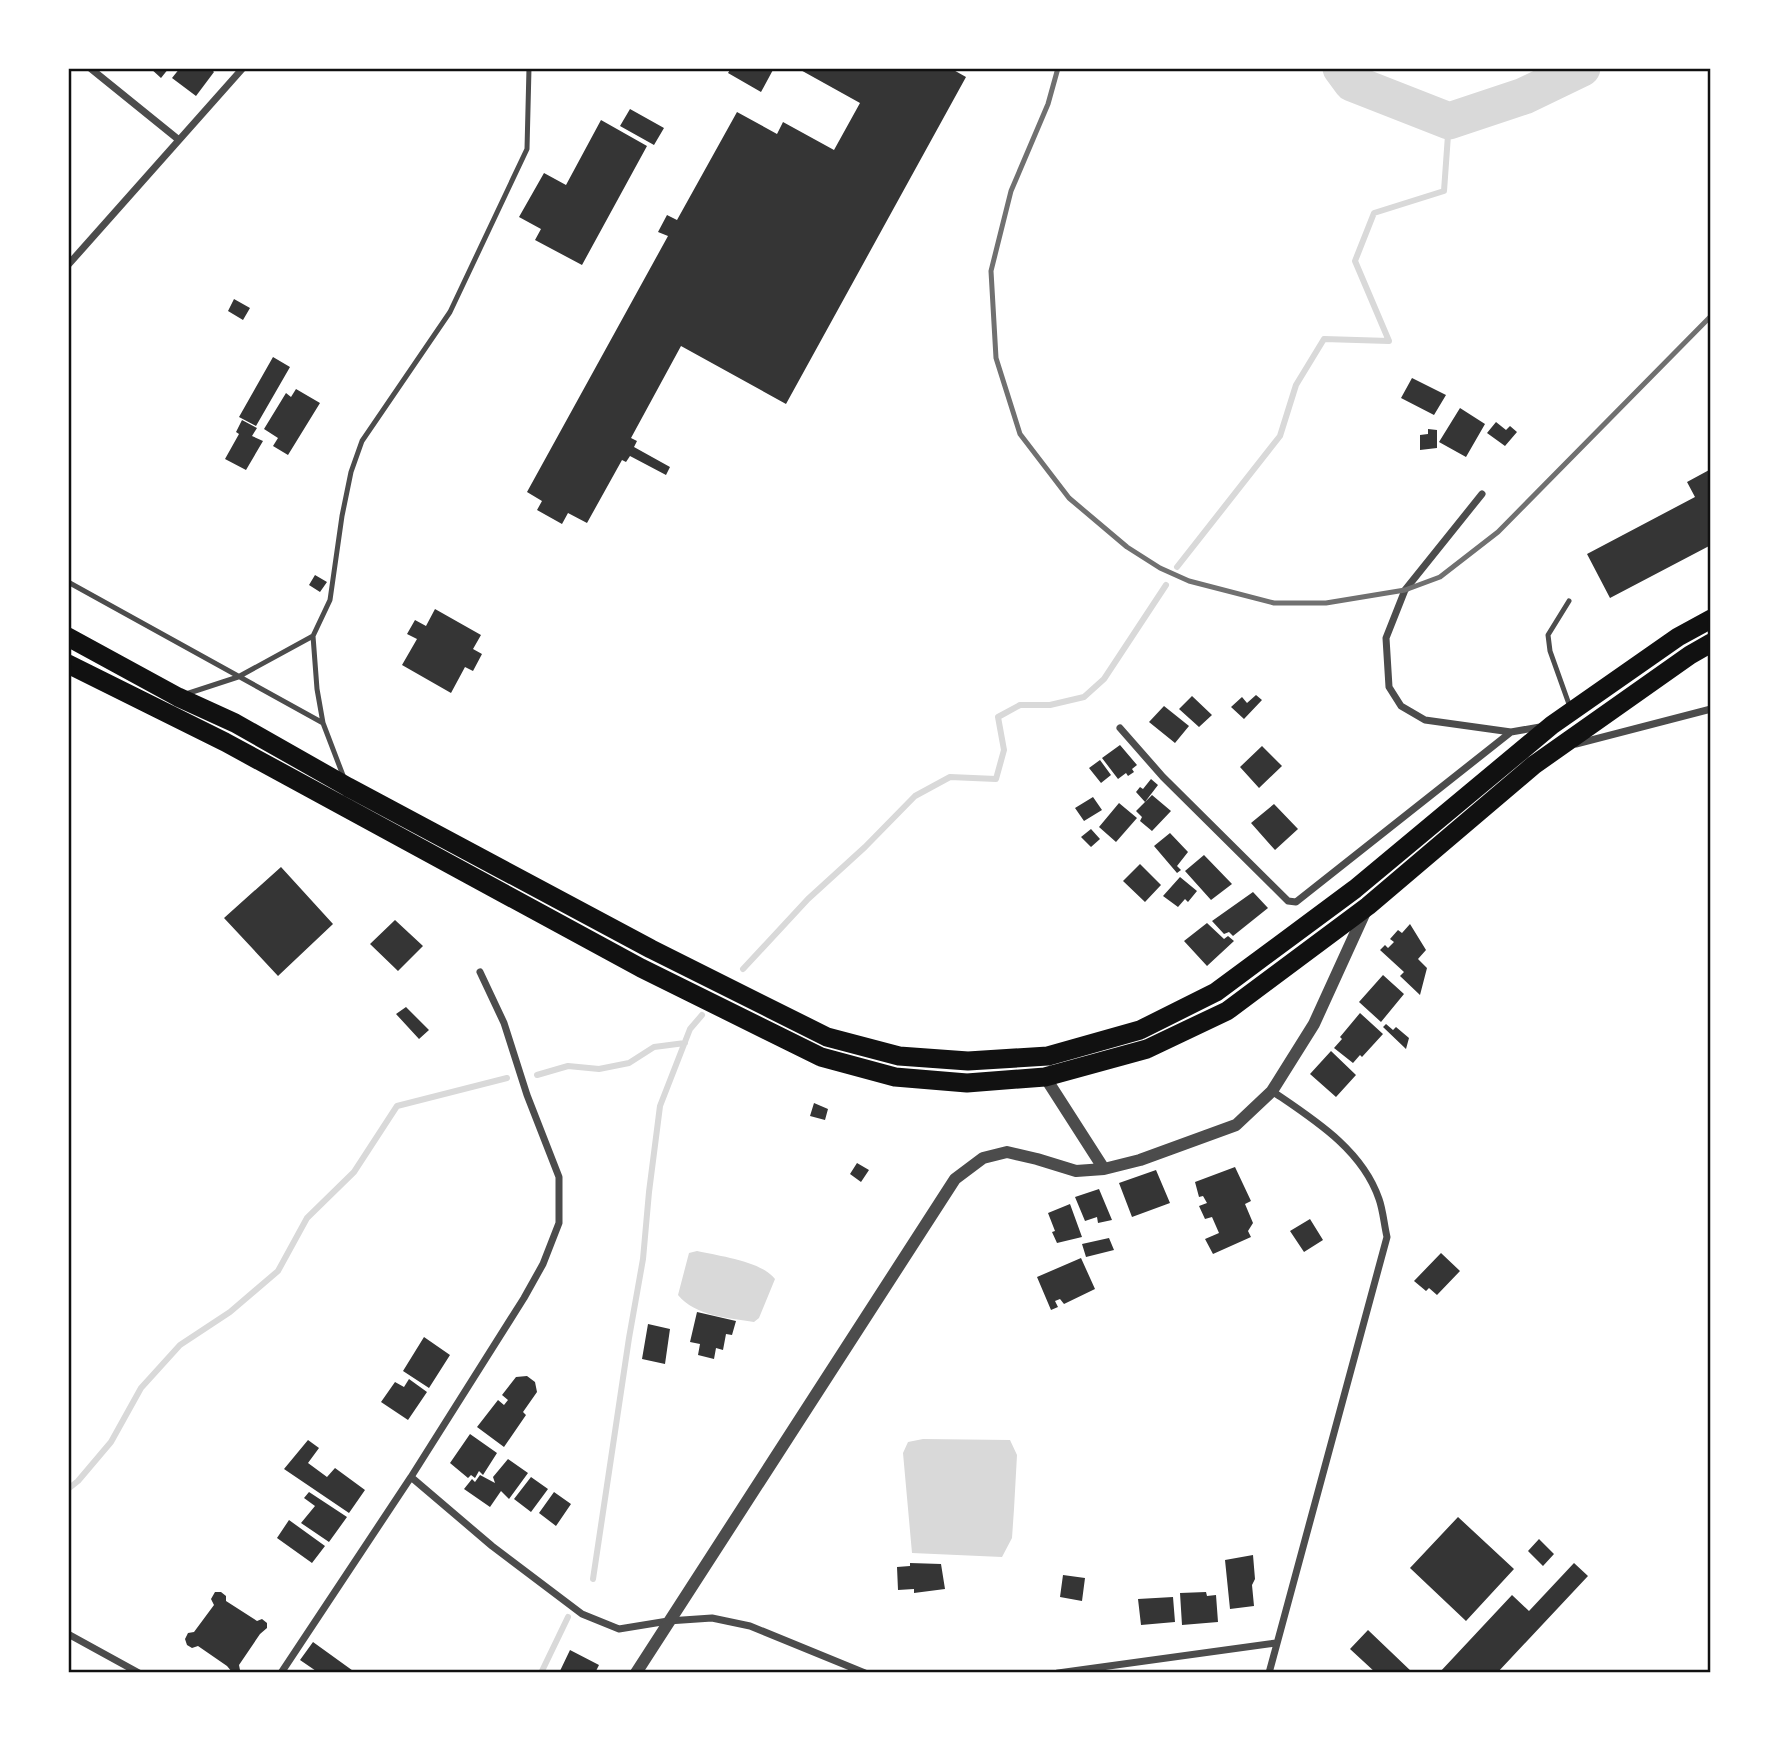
<svg xmlns="http://www.w3.org/2000/svg" width="1779" height="1741" font-family="'Archivo Narrow',sans-serif">
<style>
.water{fill:#d9d9d9}
.lines{fill:none;stroke-linecap:round;stroke-linejoin:round}
.stream{stroke:#d9d9d9;stroke-width:6}
.river{stroke:#d9d9d9;stroke-width:37}
.building{fill:#353535}
.service{stroke:#4c4c4c;stroke-width:5}
.minor{stroke:#4c4c4c;stroke-width:7}
.tertiary{stroke:#4c4c4c;stroke-width:12}
.trunk{stroke:#111;stroke-width:19}
.rail{stroke:#707070;stroke-width:5}
.neatline{fill:none;stroke:#111;stroke-width:2.5}
</style>
<rect width="100%" height="100%" fill="#fff"/>
<path class="water" d="M 697,1251 C 719,1256 761,1261 775,1279 L 759,1318 L 754,1322 C 729,1318 695,1316 678,1295 L 689,1253 Z
M 923,1439 L 1010,1440 L 1017,1455 L 1014,1509 L 1012,1538 L 1002,1557 L 912,1553 L 903,1453 L 908,1442 Z"/>
<g class="lines">
<path class="stream" d="M 1177,567 L 1280,436 L 1296,385 L 1324,339 L 1389,341 L 1355,261 L 1374,213 L 1444,191 L 1449,121
M 743,969 L 808,899 L 865,847 L 915,796 L 950,777 L 996,779 L 1004,750 L 998,717 L 1020,705 L 1050,705 L 1084,697 L 1104,679 L 1166,585
M 537,1075 L 568,1066 L 599,1069 L 629,1063 L 654,1047 L 685,1043
M 68,1489 L 78,1481 L 111,1442 L 141,1388 L 180,1345 L 230,1312 L 278,1271 L 307,1218 L 354,1172 L 397,1106 L 507,1078
M 593,1579 L 629,1338 L 643,1259 L 649,1192 L 660,1106 L 690,1029 L 702,1015
M 541,1673 L 568,1617"/>
<path class="river" d="M 1341,68 L 1352,83 L 1449,121 L 1524,96 L 1582,68"/>
</g>
<path class="building" d="M 150,68 L 169,68 L 161,78 Z
M 180,68 L 210,68 L 214,72 L 196,96 L 172,78 Z
M 731,68 L 774,68 L 761,92 L 728,73 Z
M 797,68 L 950,68 L 966,77 L 786,404 L 681,346 L 631,438 L 637,441 L 634,447 L 670,467 L 666,475 L 630,456 L 626,462 L 622,460 L 587,523 L 568,513 L 562,524 L 537,510 L 542,501 L 527,492 L 668,236 L 658,232 L 667,215 L 677,220 L 737,112 L 777,134 L 783,122 L 834,150 L 860,103 Z
M 630,109 L 664,128 L 654,145 L 620,126 Z
M 601,120 L 647,146 L 582,265 L 535,240 L 541,229 L 519,217 L 544,173 L 566,185 Z
M 234,299 L 250,308 L 243,320 L 228,311 Z
M 273,357 L 290,367 L 256,426 L 239,417 Z
M 1412,378 L 1446,395 L 1434,415 L 1401,398 Z
M 296,389 L 320,403 L 288,455 L 273,446 L 278,438 L 264,429 L 286,393 L 291,397 Z
M 1460,408 L 1485,424 L 1466,457 L 1439,442 Z
M 242,420 L 257,428 L 252,436 L 263,441 L 246,470 L 225,459 L 239,434 L 236,432 Z
M 1496,422 L 1506,430 L 1510,426 L 1517,432 L 1505,446 L 1487,433 Z
M 1428,429 L 1437,430 L 1437,448 L 1420,450 L 1420,435 L 1428,434 Z
M 1711,469 L 1711,545 L 1610,598 L 1587,554 L 1695,497 L 1687,482 Z
M 315,575 L 327,582 L 320,592 L 309,585 Z
M 435,609 L 481,635 L 473,649 L 482,654 L 473,671 L 465,667 L 451,693 L 402,665 L 417,639 L 407,634 L 415,620 L 426,626 Z
M 1256,695 L 1262,700 L 1244,719 L 1231,707 L 1242,697 L 1247,703 Z
M 1192,696 L 1212,715 L 1199,727 L 1179,709 Z
M 1164,706 L 1189,726 L 1175,743 L 1149,722 Z
M 1120,745 L 1137,765 L 1132,769 L 1134,772 L 1128,776 L 1126,773 L 1118,779 L 1102,758 Z
M 1262,746 L 1282,766 L 1259,788 L 1240,767 Z
M 1100,760 L 1111,775 L 1101,783 L 1089,768 Z
M 1151,779 L 1158,785 L 1145,802 L 1152,795 L 1171,811 L 1152,831 L 1140,821 L 1142,817 L 1136,811 L 1145,802 L 1136,792 L 1140,787 L 1143,789 Z
M 1093,797 L 1102,810 L 1084,821 L 1075,808 Z
M 1119,803 L 1137,818 L 1116,842 L 1099,827 Z
M 1274,804 L 1298,829 L 1275,850 L 1251,823 Z
M 1091,829 L 1100,839 L 1091,847 L 1081,837 Z
M 1170,833 L 1188,852 L 1177,866 L 1181,870 L 1177,873 L 1154,846 Z
M 1204,855 L 1232,884 L 1211,900 L 1185,871 Z
M 1140,864 L 1161,885 L 1145,902 L 1123,881 Z
M 281,867 L 333,924 L 278,976 L 224,918 Z
M 1180,877 L 1197,891 L 1188,902 L 1185,899 L 1178,907 L 1163,896 Z
M 1253,892 L 1268,908 L 1233,936 L 1229,932 L 1224,934 L 1212,921 Z
M 395,920 L 423,946 L 398,971 L 370,944 Z
M 1207,923 L 1224,939 L 1228,936 L 1234,941 L 1207,966 L 1184,941 Z
M 1410,924 L 1426,950 L 1418,959 L 1427,968 L 1420,995 L 1400,976 L 1404,972 L 1380,950 L 1385,945 L 1388,948 L 1394,942 L 1390,939 L 1398,930 L 1402,933 Z
M 1383,975 L 1404,994 L 1381,1022 L 1359,1002 Z
M 406,1007 L 429,1030 L 419,1039 L 396,1014 Z
M 1360,1013 L 1383,1034 L 1362,1057 L 1360,1055 L 1353,1063 L 1334,1048 L 1342,1039 L 1340,1037 Z
M 1386,1024 L 1393,1030 L 1396,1027 L 1409,1038 L 1406,1049 L 1383,1027 Z
M 1331,1051 L 1356,1075 L 1336,1097 L 1310,1074 Z
M 814,1103 L 828,1109 L 825,1120 L 810,1116 Z
M 857,1163 L 869,1170 L 861,1182 L 850,1174 Z
M 1235,1167 L 1251,1201 L 1245,1204 L 1253,1223 L 1248,1231 L 1251,1237 L 1213,1254 L 1205,1239 L 1219,1233 L 1212,1217 L 1205,1219 L 1199,1206 L 1207,1203 L 1203,1196 L 1199,1197 L 1195,1182 Z
M 1156,1170 L 1170,1203 L 1132,1217 L 1119,1183 Z
M 1099,1189 L 1112,1220 L 1098,1223 L 1097,1217 L 1085,1221 L 1075,1197 Z
M 1070,1204 L 1082,1237 L 1057,1243 L 1052,1232 L 1055,1231 L 1048,1213 Z
M 1310,1219 L 1323,1240 L 1304,1252 L 1290,1231 Z
M 1109,1238 L 1114,1250 L 1086,1257 L 1082,1244 Z
M 1441,1253 L 1460,1271 L 1437,1295 L 1429,1288 L 1426,1291 L 1414,1281 Z
M 1081,1258 L 1095,1289 L 1064,1304 L 1060,1299 L 1055,1301 L 1058,1307 L 1051,1310 L 1037,1277 Z
M 697,1312 L 736,1321 L 732,1335 L 726,1334 L 723,1350 L 716,1348 L 714,1359 L 698,1355 L 700,1344 L 690,1342 Z
M 648,1324 L 670,1329 L 665,1364 L 642,1359 Z
M 424,1337 L 450,1355 L 429,1388 L 403,1371 Z
M 527,1376 L 535,1382 L 537,1392 L 523,1412 L 526,1415 L 504,1447 L 477,1427 L 498,1400 L 504,1405 L 508,1400 L 502,1395 L 516,1377 Z
M 409,1379 L 427,1392 L 408,1420 L 381,1402 L 395,1382 L 404,1387 Z
M 470,1434 L 497,1453 L 483,1475 L 479,1471 L 475,1478 L 471,1475 L 468,1478 L 450,1463 Z
M 308,1440 L 319,1448 L 308,1463 L 327,1477 L 335,1468 L 365,1490 L 349,1513 L 284,1469 Z
M 508,1459 L 528,1473 L 509,1499 L 501,1491 L 490,1507 L 464,1489 L 472,1479 L 475,1482 L 480,1475 L 495,1483 L 493,1477 Z
M 531,1477 L 548,1489 L 531,1512 L 514,1499 Z
M 309,1492 L 347,1517 L 329,1542 L 301,1523 L 315,1506 L 304,1498 Z
M 554,1492 L 571,1504 L 556,1526 L 539,1513 Z
M 1458,1517 L 1514,1569 L 1466,1621 L 1410,1568 Z
M 289,1520 L 325,1546 L 312,1563 L 277,1538 Z
M 1539,1539 L 1554,1554 L 1543,1566 L 1528,1551 Z
M 1253,1555 L 1255,1579 L 1252,1585 L 1254,1606 L 1230,1609 L 1225,1560 Z
M 910,1563 L 941,1564 L 945,1589 L 914,1593 L 914,1589 L 898,1590 L 897,1567 L 910,1566 Z
M 1574,1563 L 1588,1576 L 1497,1673 L 1439,1673 L 1512,1595 L 1529,1611 Z
M 1063,1575 L 1085,1578 L 1082,1601 L 1060,1597 Z
M 215,1592 L 221,1592 L 226,1596 L 226,1601 L 257,1621 L 262,1619 L 267,1623 L 267,1628 L 260,1634 L 239,1665 L 240,1670 L 238,1673 L 232,1672 L 227,1666 L 198,1646 L 192,1648 L 187,1645 L 185,1639 L 188,1633 L 194,1632 L 214,1605 L 211,1599 Z
M 1206,1592 L 1207,1596 L 1216,1595 L 1218,1622 L 1182,1625 L 1180,1593 Z
M 1173,1597 L 1175,1622 L 1141,1625 L 1138,1599 Z
M 1368,1630 L 1413,1673 L 1376,1673 L 1350,1649 Z
M 313,1642 L 356,1673 L 319,1673 L 300,1660 Z
M 570,1650 L 599,1665 L 595,1673 L 559,1673 Z"/>
<g class="lines">
<path class="service" d="M 68,582 L 323,723
M 1569,601 L 1548,635 L 1550,651 L 1570,707
M 186,694 L 238,677 L 313,636
M 344,778 L 323,723 L 317,689 L 313,636 L 330,600 L 342,516 L 351,472 L 362,441 L 450,312 L 527,149 L 529,68"/>
<path class="minor" d="M 90,68 L 179,140
M 68,265 L 243,68
M 1482,494 L 1405,590 L 1386,638 L 1389,687 L 1401,706 L 1425,720 L 1511,732
M 1120,728 L 1163,777 L 1288,901 L 1296,902 L 1511,732 L 1540,727
M 1576,744 L 1711,709
M 411,1477 L 492,1546 L 582,1614 L 619,1629 L 668,1621 L 712,1618 L 750,1626 L 865,1673
M 68,1634 L 139,1673
M 281,1673 L 411,1477 L 524,1298 L 543,1264 L 559,1223 L 559,1177 L 527,1095 L 504,1023 L 480,972
M 1058,1673 L 1276,1643
M 1269,1673 L 1387,1237 C 1384,1224 1383,1210 1379,1199 C 1362,1149 1313,1119 1272,1091"/>
<path class="tertiary" d="M 1045,1077 L 1104,1169
M 636,1673 L 955,1179 L 983,1158 L 1007,1152 L 1037,1159 L 1076,1171 L 1104,1169 L 1140,1160 L 1236,1125 L 1272,1091 L 1314,1024 L 1366,910"/>
<path class="trunk" d="M 68,637 L 178,697 L 235,723 L 348,787 L 651,949 L 827,1037 L 899,1056 L 968,1061 L 1048,1056 L 1140,1030 L 1216,992 L 1355,889 L 1552,725 L 1678,637 L 1711,619
M 68,664 L 225,742 L 641,968 L 821,1057 L 895,1077 L 967,1083 L 1045,1077 L 1147,1049 L 1227,1011 L 1368,906 L 1534,765 L 1690,655 L 1711,643"/>
<path class="rail" d="M 1058,68 L 1048,104 L 1011,191 L 991,271 L 996,358 L 1020,434 L 1069,498 L 1127,547 L 1160,568 L 1189,581 L 1274,603 L 1326,603 L 1405,590 L 1440,577 L 1498,532 L 1711,316"/>
</g>
<rect width="1779" height="1741" fill="none" stroke="#ffffff" stroke-width="140"/>
<rect x="70" y="70" width="1639" height="1601" class="neatline"/>
</svg>
